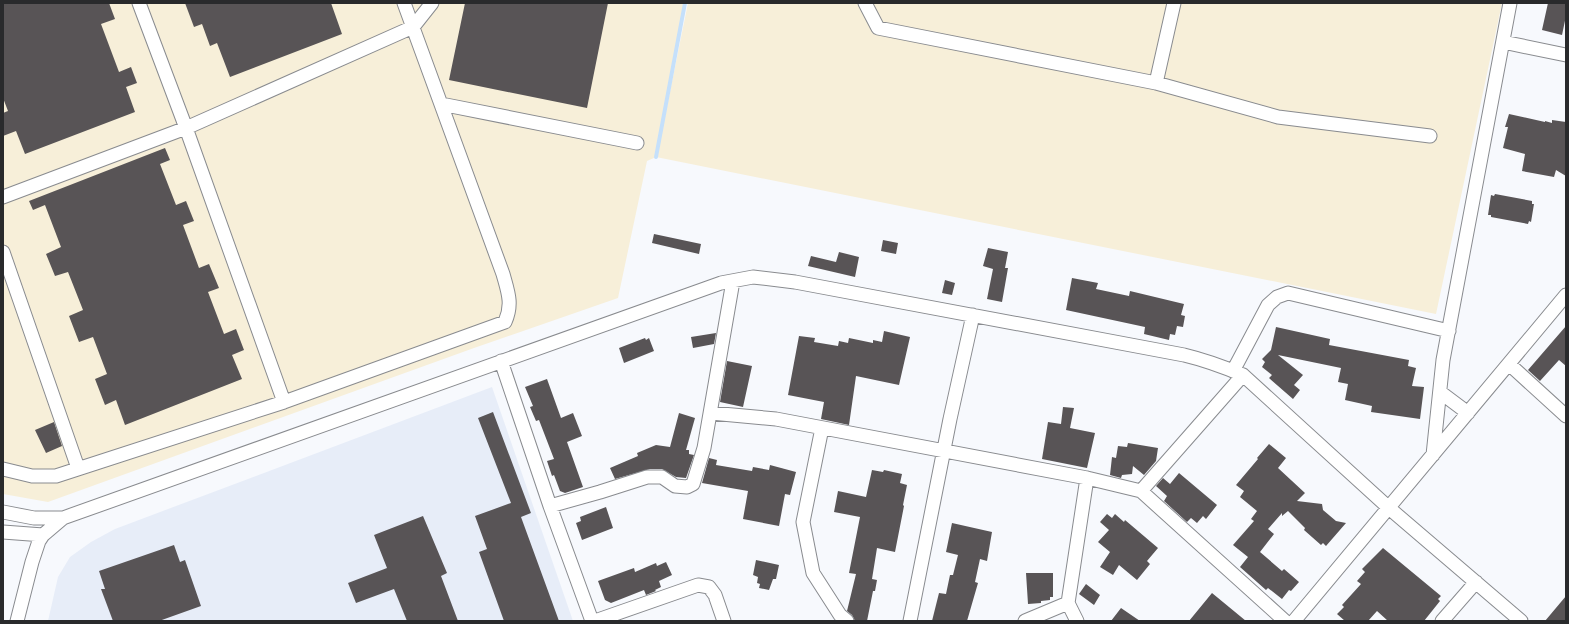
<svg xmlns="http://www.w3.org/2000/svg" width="1569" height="624" font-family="Figtree,sans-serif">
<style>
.built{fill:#e7edf8}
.industrial{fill:#f7efd9}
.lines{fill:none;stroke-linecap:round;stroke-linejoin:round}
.stream{stroke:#c5e0fb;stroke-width:4}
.building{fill:#585456}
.minor-casing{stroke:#898b8f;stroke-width:15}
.minor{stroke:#fff;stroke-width:13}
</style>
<rect width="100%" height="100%" fill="#f7f9fd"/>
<path class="built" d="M 492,387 L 573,621 L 48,621 L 58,577 L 70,557 L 91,542 L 115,529 Z"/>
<path class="industrial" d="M 3,3 L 685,3 L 663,126 L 688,3 L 1502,3 L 1436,314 L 656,157 L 647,161 L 618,298 L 474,348 L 48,502 L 3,494 Z"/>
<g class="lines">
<path class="stream" d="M 656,157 L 685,3"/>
</g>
<path class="building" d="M 3,3 L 109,3 L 115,19 L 101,24 L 119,72 L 131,67 L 137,83 L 126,87 L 135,112 L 25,154 L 16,131 L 3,136 L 3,113 L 8,111 L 3,98 Z
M 185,3 L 331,3 L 342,34 L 230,77 L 217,43 L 210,46 L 202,24 L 194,27 Z
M 465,3 L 608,3 L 587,108 L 449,80 Z
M 1548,3 L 1566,3 L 1566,16 L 1562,35 L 1542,30 Z
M 1509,114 L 1545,122 L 1545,121 L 1552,123 L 1552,120 L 1566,122 L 1566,176 L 1556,170 L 1554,177 L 1522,171 L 1525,154 L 1503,148 L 1508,127 L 1505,127 Z
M 165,148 L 170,160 L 160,164 L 176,205 L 186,201 L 194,221 L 183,225 L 199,268 L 209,264 L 219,288 L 208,292 L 224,334 L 236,329 L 244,350 L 232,355 L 242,379 L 125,425 L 116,400 L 105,405 L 95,379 L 107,374 L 93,337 L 79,342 L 69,316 L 83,310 L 68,272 L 55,276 L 46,254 L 61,247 L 45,205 L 33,210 L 29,201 Z
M 1495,194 L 1532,201 L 1532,204 L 1534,204 L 1531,222 L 1529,221 L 1528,224 L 1491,217 L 1491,215 L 1488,215 L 1491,195 L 1494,196 Z
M 654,234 L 701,244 L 699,254 L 652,243 Z
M 883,240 L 898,243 L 896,254 L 881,251 Z
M 988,248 L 1008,252 L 1005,268 L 1008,268 L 1002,302 L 987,299 L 993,269 L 983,266 Z
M 839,252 L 859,257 L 855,277 L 808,266 L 811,256 L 836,262 Z
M 1072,278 L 1098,283 L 1096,289 L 1129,296 L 1130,291 L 1184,304 L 1181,315 L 1185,316 L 1183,327 L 1177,326 L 1175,335 L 1170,334 L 1169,340 L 1144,334 L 1145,327 L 1066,310 Z
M 945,280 L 955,283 L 952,295 L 942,293 Z
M 1566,326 L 1566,366 L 1559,360 L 1540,381 L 1528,370 Z
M 1276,327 L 1330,339 L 1329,345 L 1409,360 L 1408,366 L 1416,368 L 1412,386 L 1424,387 L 1420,419 L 1371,412 L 1372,406 L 1345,400 L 1348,384 L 1338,382 L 1341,368 L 1278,355 L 1303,375 L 1294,385 L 1300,390 L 1293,399 L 1269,378 L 1272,375 L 1262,367 L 1265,362 L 1262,359 L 1271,350 Z
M 884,331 L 910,337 L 899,385 L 856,376 L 849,425 L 821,419 L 824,402 L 788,395 L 799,336 L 815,338 L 814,342 L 838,346 L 839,341 L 848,343 L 849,338 L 873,343 L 873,340 L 882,342 Z
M 716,333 L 714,344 L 693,348 L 691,337 Z
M 645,338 L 646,340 L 649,338 L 654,351 L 624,363 L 619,348 Z
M 727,361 L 752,366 L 743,407 L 720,402 Z
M 547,379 L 561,418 L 573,413 L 582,436 L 567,442 L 583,487 L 565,493 L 560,491 L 554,475 L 552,476 L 547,461 L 554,459 L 539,420 L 536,421 L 530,407 L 533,406 L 525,387 Z
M 1063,407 L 1074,408 L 1070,428 L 1095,433 L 1087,468 L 1042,459 L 1048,422 L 1061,424 Z
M 493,412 L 531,513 L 521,517 L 559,621 L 504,621 L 479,552 L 487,549 L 475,516 L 511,503 L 478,418 Z
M 679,413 L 695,418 L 686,450 L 689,450 L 689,454 L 694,455 L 686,478 L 676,477 L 662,469 L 650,469 L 615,479 L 610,468 L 638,456 L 637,453 L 656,445 L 670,447 Z
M 54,422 L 62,446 L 46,453 L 35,430 Z
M 1128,443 L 1158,448 L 1156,461 L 1144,475 L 1133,466 L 1132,474 L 1122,475 L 1121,478 L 1110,475 L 1112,457 L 1116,458 L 1118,446 L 1127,447 Z
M 1269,444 L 1286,458 L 1278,468 L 1305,493 L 1297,501 L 1322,504 L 1323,510 L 1336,521 L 1346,523 L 1326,546 L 1323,543 L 1321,545 L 1304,530 L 1305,528 L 1288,511 L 1282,516 L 1282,513 L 1268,529 L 1274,534 L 1260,552 L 1282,571 L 1284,569 L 1299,582 L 1291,591 L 1289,590 L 1282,599 L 1268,588 L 1266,590 L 1240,567 L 1248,557 L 1233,545 L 1254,521 L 1251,519 L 1257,511 L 1240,497 L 1244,491 L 1236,485 L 1258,459 L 1257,458 Z
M 709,458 L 717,460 L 716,465 L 752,471 L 753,467 L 769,470 L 770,465 L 796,472 L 790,495 L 785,494 L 779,526 L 743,519 L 748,491 L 702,483 Z
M 872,470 L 883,472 L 884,470 L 902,474 L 900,483 L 907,485 L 903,505 L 904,506 L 895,552 L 877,548 L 872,579 L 877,580 L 875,591 L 873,591 L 867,621 L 855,621 L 852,615 L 847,611 L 856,574 L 849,573 L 860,517 L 834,512 L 838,491 L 866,497 Z
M 1179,473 L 1217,505 L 1206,519 L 1203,516 L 1197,523 L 1191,518 L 1187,522 L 1164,501 L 1167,496 L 1156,486 L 1163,478 L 1170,484 Z
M 606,507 L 613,528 L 582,540 L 576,523 L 581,521 L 580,517 Z
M 1107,514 L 1112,518 L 1115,514 L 1124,522 L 1125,520 L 1158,548 L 1147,561 L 1150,564 L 1137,580 L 1119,565 L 1113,575 L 1100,567 L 1110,552 L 1098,542 L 1109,530 L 1100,522 Z
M 423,516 L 447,573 L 441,576 L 458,621 L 407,621 L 394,589 L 356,603 L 348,583 L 387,568 L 374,535 Z
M 952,523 L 992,532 L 987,561 L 980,559 L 975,582 L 978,583 L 967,621 L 932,621 L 939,593 L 946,594 L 950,575 L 953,575 L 958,555 L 946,552 Z
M 174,545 L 180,562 L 185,560 L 201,606 L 159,621 L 113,621 L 101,589 L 105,589 L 99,571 Z
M 1383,548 L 1441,596 L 1438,599 L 1440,601 L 1424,621 L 1388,621 L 1377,611 L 1368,621 L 1345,621 L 1337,614 L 1344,607 L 1342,605 L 1361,584 L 1357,581 L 1365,572 L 1362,569 Z
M 756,560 L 779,565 L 776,579 L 773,579 L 769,590 L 759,588 L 760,584 L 757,583 L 758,577 L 753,575 Z
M 666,562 L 672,575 L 659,581 L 661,587 L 655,590 L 656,591 L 646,595 L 644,590 L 611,603 L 605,600 L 598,581 L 634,568 L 635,572 L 656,563 L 657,566 Z
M 1026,573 L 1053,573 L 1053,597 L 1050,597 L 1050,600 L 1041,601 L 1041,603 L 1028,604 Z
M 1086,584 L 1100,595 L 1094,605 L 1079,594 Z
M 1212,593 L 1246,621 L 1189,621 Z
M 1566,596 L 1566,621 L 1545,621 Z
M 1121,608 L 1140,621 L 1111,621 Z"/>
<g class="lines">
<defs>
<path id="minor" d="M 139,3 L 186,128 L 284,402
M 865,3 L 878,28 L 1156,83 L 1278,117 L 1430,136
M 1503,42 L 1566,55
M 1156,83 L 1174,3
M 441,104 L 637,143
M 3,197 L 186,128 L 413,27 L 432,3
M 3,252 L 78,468
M 501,361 L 550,506 L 592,621
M 1509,364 L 1566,416
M 1233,371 L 1268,305 L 1277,297 L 1288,293 L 1449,331
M 1440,392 L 1468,413
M 711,413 L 776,419 L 1087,478 L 1141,491 L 1285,621
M 822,428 L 803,522 L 813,573 L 840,615 L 847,621
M 1433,455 L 1443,360 L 1510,3
M 3,469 L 32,476 L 56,476 L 284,402 L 505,322 C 513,304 508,292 503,274 L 404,3
M 1141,491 L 1243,375
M 550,506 L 600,492 L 647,477 L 662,477 L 675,486 L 687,487 L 693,484 L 704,448 L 733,281
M 3,512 L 34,518 L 63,518
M 3,532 L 43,535
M 1068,603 L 1077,621
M 17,621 L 32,562 L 39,541 L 43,535 L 63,518 L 721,283 L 753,277 L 795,282 L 1184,355 C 1205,360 1224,367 1243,375 L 1389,508 L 1521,621
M 595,621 L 698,585 L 709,587 L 715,595 L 724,621
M 910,621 L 950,419 L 973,315
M 1025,621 L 1068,603 L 1087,478
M 1294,621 L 1566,295
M 1442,621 L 1476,582"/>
</defs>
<use href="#minor" class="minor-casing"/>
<use href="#minor" class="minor"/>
</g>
<rect width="1569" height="624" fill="none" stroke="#292a2c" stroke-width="8"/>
</svg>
